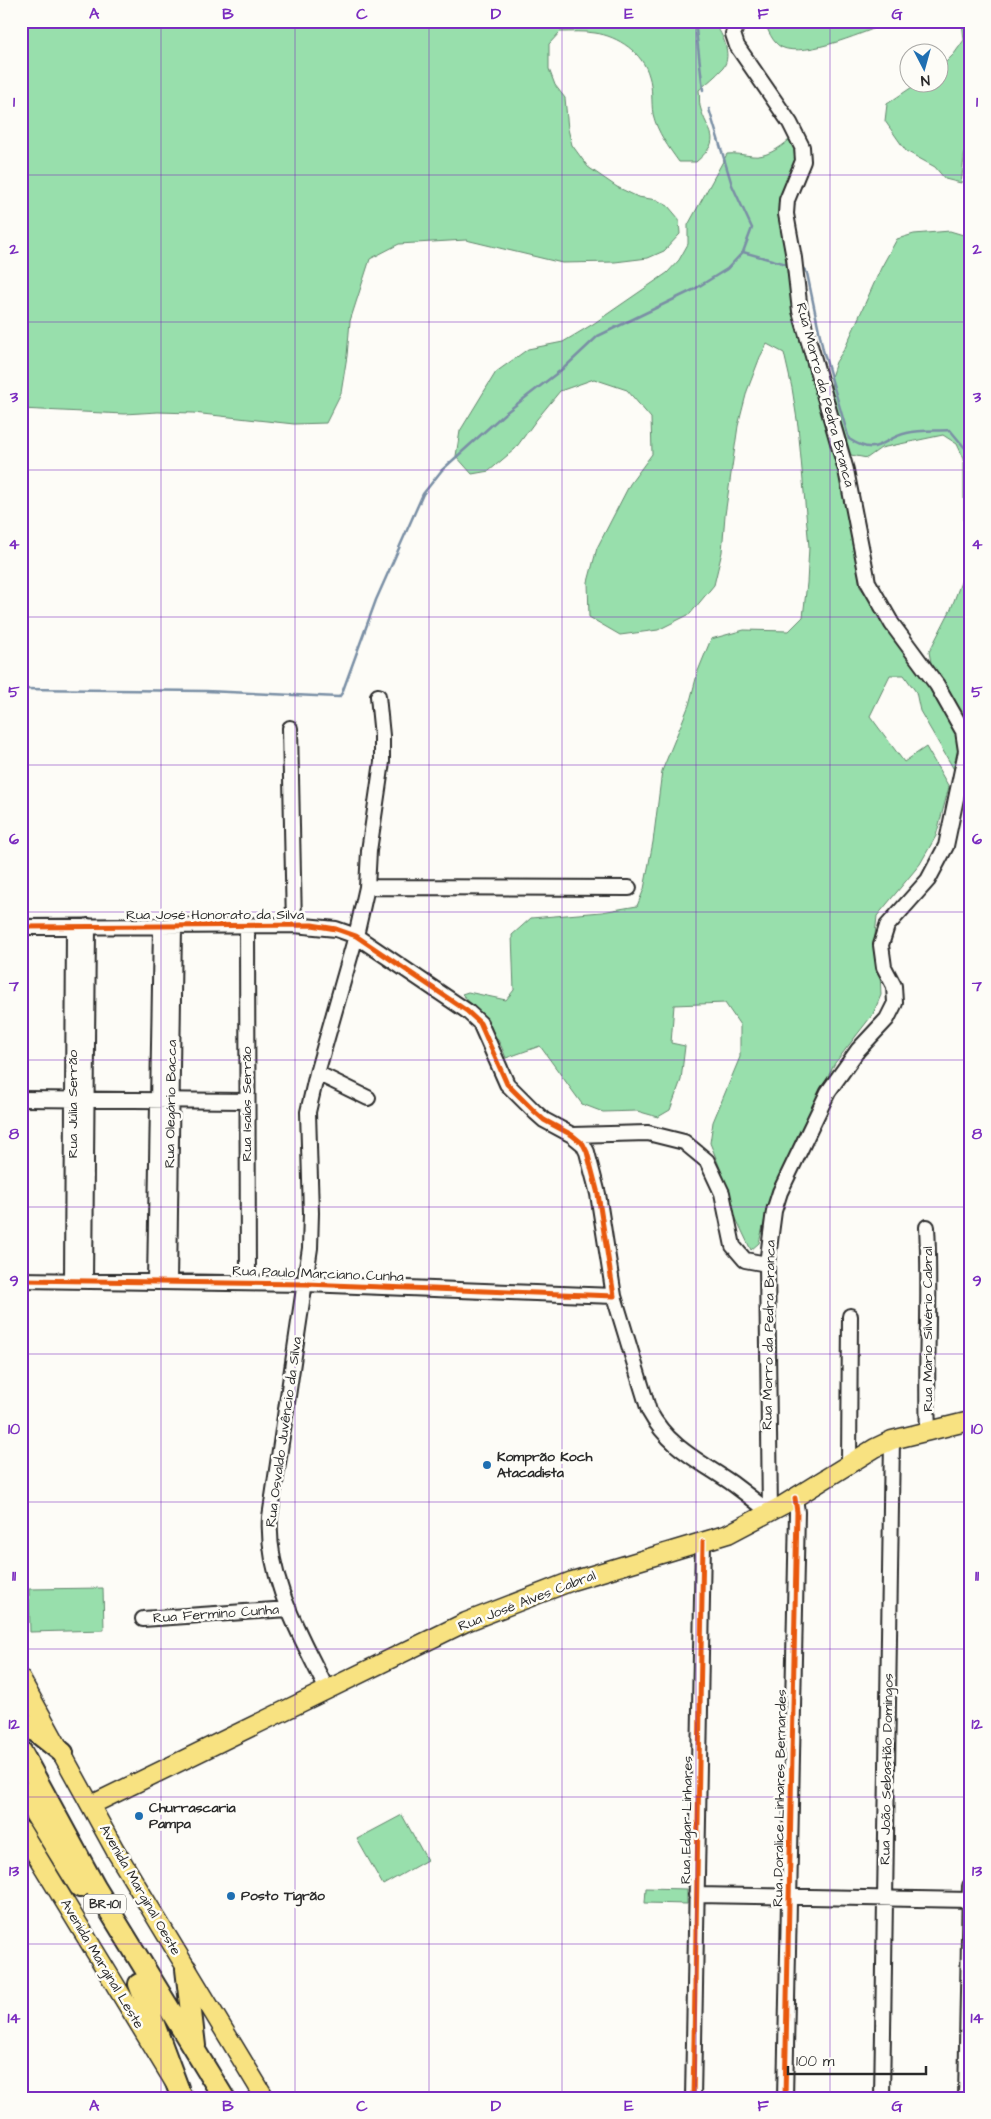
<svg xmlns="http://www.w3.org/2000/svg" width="991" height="2119" font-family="'Architects Daughter',sans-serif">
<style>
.green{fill:#98dfac;stroke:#62856c}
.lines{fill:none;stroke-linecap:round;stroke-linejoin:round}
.stream{stroke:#7a8fa5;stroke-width:2.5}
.minor-casing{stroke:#2b2b2b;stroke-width:18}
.major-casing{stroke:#2b2b2b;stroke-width:21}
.highway-casing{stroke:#2b2b2b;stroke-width:24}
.minor{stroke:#fdfcf7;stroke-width:14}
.major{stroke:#f8e281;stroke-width:18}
.highway{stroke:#f8e281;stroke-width:20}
.cycleway-casing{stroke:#fdfcf7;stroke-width:8}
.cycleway{stroke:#e8590c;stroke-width:5}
.grid{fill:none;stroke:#7b2cbf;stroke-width:1;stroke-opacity:0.55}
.poi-dot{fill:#1f6fb2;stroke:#fdfcf7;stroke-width:2}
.labels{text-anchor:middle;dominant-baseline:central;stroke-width:5;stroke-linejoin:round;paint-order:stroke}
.shield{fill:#fdfcf7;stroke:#6a6a68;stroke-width:1}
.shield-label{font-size:12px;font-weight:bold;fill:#2b2b2b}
.street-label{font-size:14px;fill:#2b2b2b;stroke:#fdfcf7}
.poi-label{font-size:14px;font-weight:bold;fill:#2b2b2b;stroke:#fdfcf7;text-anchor:start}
.neatline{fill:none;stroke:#7b2cbf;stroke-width:2}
.grid-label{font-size:16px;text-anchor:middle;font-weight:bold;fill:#7b2cbf}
</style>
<rect width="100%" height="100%" fill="#fdfcf7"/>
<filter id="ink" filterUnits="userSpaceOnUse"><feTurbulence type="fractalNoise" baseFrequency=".02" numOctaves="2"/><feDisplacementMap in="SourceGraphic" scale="10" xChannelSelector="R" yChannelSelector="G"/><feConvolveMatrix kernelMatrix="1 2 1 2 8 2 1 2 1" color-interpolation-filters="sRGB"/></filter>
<g filter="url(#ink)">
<path class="green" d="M 21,21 L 647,21 C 668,25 690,21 712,21 C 722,31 733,55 723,68 C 716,76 707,83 699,90 C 700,95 699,101 700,106 C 707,134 725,137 696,162 L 679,162 C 669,148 657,132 653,114 C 651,102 653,88 649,76 C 643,53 618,36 595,33 C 583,31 571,32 560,32 L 549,44 L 549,69 L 555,85 L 565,98 L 568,129 L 572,145 L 588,167 L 617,187 L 638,197 L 657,200 L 668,206 L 679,219 L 680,234 L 664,251 L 648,258 L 615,262 L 562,263 L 466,240 L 399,244 L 370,259 L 350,321 L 347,356 L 341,393 L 326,423 L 294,424 L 193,413 L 158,412 L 124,414 L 21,409 Z
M 764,21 L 894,21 C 868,30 806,59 781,47 C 772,42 768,30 764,21 Z
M 962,21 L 970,21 L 970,134 C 963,150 964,166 961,183 L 945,179 L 935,167 L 906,151 L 885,121 L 887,104 L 918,83 L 938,82 L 939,69 L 954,54 L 964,40 Z
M 789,140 L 796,140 L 799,157 L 782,216 L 845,470 L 860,587 L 936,688 L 960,739 L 956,773 L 920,711 L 916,692 L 904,675 L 890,675 L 870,716 L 904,762 L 926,747 L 949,787 L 936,836 L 920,864 L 877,916 L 874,945 L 880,972 L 881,995 L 873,1014 L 835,1063 L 798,1135 L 770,1198 L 759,1243 L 751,1250 L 731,1208 L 722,1173 L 710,1143 L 713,1122 L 740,1057 L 740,1025 L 725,1003 L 674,1005 L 671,1043 L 685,1046 L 681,1080 L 670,1110 L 658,1117 L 637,1111 L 603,1112 L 582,1104 L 540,1046 L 506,1058 C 497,1032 480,1014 462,994 L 468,992 L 506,1000 L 514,990 L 512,935 L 531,918 L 602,912 L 637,906 L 644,889 L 653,842 L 662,771 L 689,705 L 698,671 L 711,639 L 744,630 L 789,631 L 803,617 L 807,583 L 809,547 L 798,426 L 792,388 L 784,353 L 767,344 L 760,357 L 747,391 L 738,426 L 725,515 L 722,552 L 714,585 L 690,614 L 658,630 L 620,635 L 589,617 L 588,582 L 597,548 L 630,484 L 652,454 L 651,418 L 627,390 L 594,379 L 560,391 L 537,419 L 515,449 L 489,471 L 472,474 L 456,456 L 460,431 L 496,372 L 528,349 L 563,342 L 593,324 L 667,273 L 679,260 L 688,244 L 688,225 L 727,154 C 736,153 743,155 752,156 C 765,158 780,148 789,140 Z
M 950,231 L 970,237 L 970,730 L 932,668 L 929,652 L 951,609 L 964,574 L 964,459 L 957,444 L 943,435 L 881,448 L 867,458 L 851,455 L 832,394 L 831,377 L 836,362 L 845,348 L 881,268 L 897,239 L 914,234 Z
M 103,1588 L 104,1630 L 30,1632 L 29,1589 Z
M 402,1815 L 427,1860 L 383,1885 L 357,1839 Z
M 646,1888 L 687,1889 L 687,1904 L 645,1903 Z"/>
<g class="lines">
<path class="stream" d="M 695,21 L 703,90
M 743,252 L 790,265
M 803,268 L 807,273 L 823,350 L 849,439 C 879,458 880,439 907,433 C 920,430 936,431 950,430 L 970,454
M 21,689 L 206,691 L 339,697 L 342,693 L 376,600 L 423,494 L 442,470 L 504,414 L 565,367 L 598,336 L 693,290 L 727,269 L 743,252 L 752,228 L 732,185 L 709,109"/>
<defs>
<path id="minor" d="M 739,21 L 733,34 L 737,46 L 790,123 L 802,147 L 803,161 L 787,200 L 786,214 L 794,258 L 800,311 L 846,470 L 868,582 L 892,624 L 937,685 L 963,731 L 966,751 L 946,846 L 928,880 L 887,926 L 881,945 L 884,967 L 894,986 L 895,1003 L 887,1019 L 858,1050 L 828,1092 L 780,1192 L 774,1211 L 767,1264 L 770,1513
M 290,728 L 294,925
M 367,887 L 629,888
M 247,925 L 248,1283
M 21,927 L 294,925 L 336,929 L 356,936 L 467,1011 L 480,1023 L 507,1084 L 535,1112 L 544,1120 L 572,1135 L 583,1144 L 587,1152 L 598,1194 L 614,1296 L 649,1411 C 669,1448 700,1461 733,1484 C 745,1493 758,1503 770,1513
M 317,1073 L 368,1098
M 21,1099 L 247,1101
M 572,1135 L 648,1133 L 684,1142 L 707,1161 L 722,1193 L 733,1246 L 745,1260 L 767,1264
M 927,1227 C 931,1295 925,1364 928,1432
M 21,1280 L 306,1284 L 614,1296
M 72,1281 L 74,927
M 85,1281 L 88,926
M 155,1282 L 161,926
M 169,1282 L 174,926
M 849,1464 L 850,1316
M 143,1619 L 289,1609
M 327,1690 C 301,1636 266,1579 270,1517 L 310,1248 L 311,1213 L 308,1112 L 317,1073 L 356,936 L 367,887 L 369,851 L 382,762 L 382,736 L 378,696
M 696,1895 L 970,1900
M 693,2098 L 703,1542
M 785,2098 L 797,1512 L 795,1498
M 882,2098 L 892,1440
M 966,2098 L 970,1886"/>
<path id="major" d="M 21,1679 L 115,1850 L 265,2098
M 91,1805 L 466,1622 L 572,1581 L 728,1534 L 783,1505 L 875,1448 L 892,1440 L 970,1421
M 21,1830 L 184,2098"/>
<path id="highway" d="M 21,1720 L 63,1753
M 21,1751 L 95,1887 L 224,2098
M 21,1791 L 80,1887
M 186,1969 L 195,2046
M 139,1984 L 178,2088"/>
</defs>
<use href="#minor" class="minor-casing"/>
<use href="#major" class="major-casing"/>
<use href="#highway" class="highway-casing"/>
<use href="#minor" class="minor"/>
<use href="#major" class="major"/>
<use href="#highway" class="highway"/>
<defs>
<path id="cycleway" d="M 21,927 L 312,925 L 336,929 L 356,936 L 467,1011 L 480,1023 L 507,1084 L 535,1112 L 544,1120 L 572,1135 L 583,1144 L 587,1152 L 598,1194 L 614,1296 L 306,1284 L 21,1280
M 693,2098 L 703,1542
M 785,2098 L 797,1512 L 795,1498"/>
</defs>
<use href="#cycleway" class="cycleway-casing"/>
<use href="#cycleway" class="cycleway"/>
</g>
</g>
<path class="grid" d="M 161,21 L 161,2098M 295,21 L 295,2098M 429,21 L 429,2098M 562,21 L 562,2098M 696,21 L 696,2098M 830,21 L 830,2098M 21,175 L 970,175M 21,322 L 970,322M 21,470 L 970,470M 21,617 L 970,617M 21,765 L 970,765M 21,912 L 970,912M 21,1060 L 970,1060M 21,1207 L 970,1207M 21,1354 L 970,1354M 21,1502 L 970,1502M 21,1649 L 970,1649M 21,1797 L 970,1797M 21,1944 L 970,1944"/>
<g class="poi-dot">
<circle cx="487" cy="1465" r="5"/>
<circle cx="139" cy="1816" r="5"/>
<circle cx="231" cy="1896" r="5"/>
</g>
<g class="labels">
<rect class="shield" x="84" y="1894.5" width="42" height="19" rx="4"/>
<g class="shield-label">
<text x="105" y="1904">BR-101</text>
</g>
<g class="street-label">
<text transform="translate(825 395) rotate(75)">Rua Morro da Pedra Branca</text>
<text x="215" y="915">Rua José Honorato da Silva</text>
<text transform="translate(73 1104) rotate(-90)">Rua Júlia Serrão</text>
<text transform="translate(171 1104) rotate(-89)">Rua Olegário Bacca</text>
<text transform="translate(247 1104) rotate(-90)">Rua Isaías Serrão</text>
<text transform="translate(318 1274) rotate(2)">Rua Paulo Marciano Cunha</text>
<text transform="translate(928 1329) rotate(-90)">Rua Mário Silvério Cabral</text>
<text transform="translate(769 1335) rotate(-89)">Rua Morro da Pedra Branca</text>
<text transform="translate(284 1432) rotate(-82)">Rua Osvaldo Juvêncio da Silva</text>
<text transform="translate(527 1601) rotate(-21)">Rua José Alves Cabral</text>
<text transform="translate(216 1614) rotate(-4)">Rua Fermino Cunha</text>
<text transform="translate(887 1769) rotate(-89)">Rua João Sebastião Domingos</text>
<text transform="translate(780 1798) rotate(-89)">Rua Doralice Linhares Bernardes</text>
<text transform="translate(687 1820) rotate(-89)">Rua Edgar Linhares</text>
<text transform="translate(140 1890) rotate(60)">Avenida Marginal Oeste</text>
<text transform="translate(102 1964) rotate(59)">Avenida Marginal Leste</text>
</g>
<g class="poi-label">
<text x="497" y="1457">Komprão Koch<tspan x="497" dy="16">Atacadista</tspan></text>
<text x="149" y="1808">Churrascaria<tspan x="149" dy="16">Pampa</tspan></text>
<text x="241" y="1896">Posto Tigrão</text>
</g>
</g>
<rect width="991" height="2119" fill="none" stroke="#fdfcf7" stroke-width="55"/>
<g transform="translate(924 68) rotate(174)"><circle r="24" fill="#fdfcf7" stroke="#a9a8a5"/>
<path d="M0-4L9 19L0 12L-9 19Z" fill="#1f6fb2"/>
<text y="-8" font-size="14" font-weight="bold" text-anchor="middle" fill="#2b2b2b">N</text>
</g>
<path d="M788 2066v8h138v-8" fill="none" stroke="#2b2b2b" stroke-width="2.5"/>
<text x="796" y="2066" font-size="15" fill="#2b2b2b" stroke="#fdfcf7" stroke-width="4" paint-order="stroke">100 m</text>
<rect x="28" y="28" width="936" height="2064" class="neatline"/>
<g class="grid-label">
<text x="94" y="19">A</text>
<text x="228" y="19">B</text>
<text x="362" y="19">C</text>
<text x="496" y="19">D</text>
<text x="629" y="19">E</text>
<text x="763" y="19">F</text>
<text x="897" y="19">G</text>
<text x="14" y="107">1</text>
<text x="977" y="107">1</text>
<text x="14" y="254">2</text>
<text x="977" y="254">2</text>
<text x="14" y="402">3</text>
<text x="977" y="402">3</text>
<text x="14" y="549">4</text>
<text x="977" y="549">4</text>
<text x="14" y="697">5</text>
<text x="977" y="697">5</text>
<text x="14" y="844">6</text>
<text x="977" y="844">6</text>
<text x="14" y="991">7</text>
<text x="977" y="991">7</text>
<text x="14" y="1139">8</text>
<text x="977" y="1139">8</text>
<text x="14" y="1286">9</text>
<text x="977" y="1286">9</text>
<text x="14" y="1434">10</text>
<text x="977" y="1434">10</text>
<text x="14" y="1581">11</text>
<text x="977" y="1581">11</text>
<text x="14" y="1729">12</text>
<text x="977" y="1729">12</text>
<text x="14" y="1876">13</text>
<text x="977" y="1876">13</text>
<text x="14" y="2023">14</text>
<text x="977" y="2023">14</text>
<text x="94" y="2111">A</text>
<text x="228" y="2111">B</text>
<text x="362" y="2111">C</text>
<text x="496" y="2111">D</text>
<text x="629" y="2111">E</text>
<text x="763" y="2111">F</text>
<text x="897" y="2111">G</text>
</g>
</svg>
